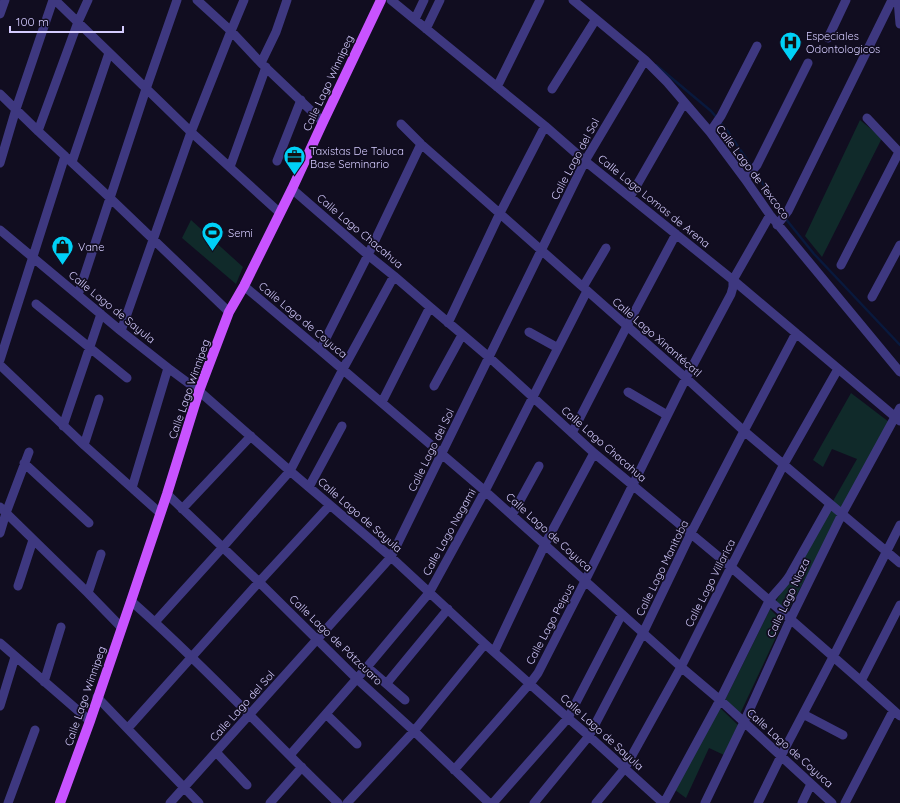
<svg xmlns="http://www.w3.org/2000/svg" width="900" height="803" font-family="Quicksand,sans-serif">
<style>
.green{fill:#102a2a}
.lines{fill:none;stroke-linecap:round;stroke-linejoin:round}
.stream{stroke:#09193d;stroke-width:2.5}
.minor{stroke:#3e3880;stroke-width:9}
.major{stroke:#c853ff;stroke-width:10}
.labels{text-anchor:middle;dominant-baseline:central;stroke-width:3.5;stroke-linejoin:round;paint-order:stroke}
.poi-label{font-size:11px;fill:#d5ccff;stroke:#110d20;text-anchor:start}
.street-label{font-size:11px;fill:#d5ccff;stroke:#110d20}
</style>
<rect width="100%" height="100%" fill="#110d20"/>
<path class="green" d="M 860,120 L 882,138 L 822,257 L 805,236 Z
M 191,220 L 243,267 L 236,284 L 182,238 Z
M 851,393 L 889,422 L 787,613 L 775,603 L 857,459 L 832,449 L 823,467 L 813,460 Z
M 770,609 L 783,622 L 740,714 L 725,700 Z
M 717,705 L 738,725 L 724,755 L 709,748 L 686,798 L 675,790 Z"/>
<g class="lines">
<path class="stream" d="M 656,65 L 711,111 L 717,118
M 720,122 L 726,129 L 752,167
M 755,171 L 782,214
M 785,218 L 814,254 L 900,345"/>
<path class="minor" d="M 55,0 L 191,132 L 280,213
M 197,0 L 231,31 L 261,63 L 323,122
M 391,0 L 545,126 L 585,161 L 733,280 L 900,421
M 573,0 L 645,60 L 667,82 L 710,132 L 745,179 L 770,215 L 900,372
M 898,0 L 900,24
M 0,14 L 5,0
M 415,19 L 424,0
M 426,29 L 440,0
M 828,38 L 846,0
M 261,63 L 276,32 L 287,0
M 497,87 L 540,0
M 552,89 L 596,19
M 0,94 L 38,131 L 109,197 L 229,312
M 867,118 L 899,152
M 401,124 L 421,144 L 686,378 L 744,431 L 900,563
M 38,131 L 78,22 L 88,0
M 710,132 L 721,116 L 757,46
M 277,161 L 301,100
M 72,162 L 109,53
M 0,163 L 16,109 L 53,0
M 230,167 L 266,67
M 745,179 L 757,165 L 808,63
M 292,189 L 368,255 L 394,276 L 430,307 L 490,358 L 594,453 L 731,567 L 861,681 L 900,716
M 630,197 L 684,103
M 777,225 L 788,211 L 892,0
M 0,230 L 121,331 L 168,368 L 199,391 L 290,471 L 391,557 L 485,644 L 568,718 L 589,736 L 663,803
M 841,265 L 899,152 L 900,152
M 244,286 L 320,350 L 485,491 L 681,667 L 720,700 L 832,803
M 583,287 L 606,248
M 78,295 L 146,89 L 177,0
M 872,297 L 900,245
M 36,304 L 127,378
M 448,323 L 500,213 L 545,126
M 121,331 L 191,132 L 231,31 L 244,0
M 529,332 L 558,348
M 320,350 L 368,255 L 421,144
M 0,360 L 65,156
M 0,365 L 84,445 L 160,513
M 434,386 L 462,335
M 628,392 L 667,415
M 382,402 L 430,307
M 63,426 L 101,314
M 572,433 L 627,326 L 676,234
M 84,445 L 99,399
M 24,463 L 89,523
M 309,487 L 342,426
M 132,488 L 168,368
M 167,494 L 259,582 L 357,679 L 414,731 L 489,803
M 0,507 L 88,593 L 121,627
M 182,509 L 251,436
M 512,515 L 539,466
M 0,533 L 6,513 L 29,452
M 18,586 L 33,540
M 88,593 L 101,554
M 131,601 C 169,634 204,669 239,704 C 272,738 305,771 338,803
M 155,622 L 223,547 L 290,471 L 343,369 L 394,276
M 0,643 L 90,721
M 494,652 L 545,544 L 594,453
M 367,667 L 405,700
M 861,681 L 900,605
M 44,682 L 61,627
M 387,683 L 448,609
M 97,697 L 199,803
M 0,706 L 15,657
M 326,714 L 357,744
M 803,714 L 843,735
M 128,728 L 259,582 L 330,505
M 216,752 L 247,785
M 290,755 L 367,667 L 429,593 L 485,491 L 587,291
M 454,770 L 532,681 L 538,673 L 585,581 L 686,378 L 731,294 L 733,287 L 733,280 L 770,215
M 8,803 L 35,730
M 170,803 L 391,557 L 585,161 L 645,60
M 270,803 L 302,767
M 347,803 L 414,731 L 485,644
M 493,803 L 568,718 L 622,614
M 534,803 L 589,736 L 643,633 L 691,533 L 744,431 L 796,333
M 596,803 L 625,768 L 681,667 L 731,567 L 784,464 L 838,369
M 664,803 L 720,700 L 769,601 C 775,592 784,585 790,575 L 830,504
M 705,803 L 744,722 L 790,620 L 842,514 L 900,408
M 758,803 L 781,756 L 833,657 L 900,525
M 802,803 L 811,784
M 845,803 L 893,711"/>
<path class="major" d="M 60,803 L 90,721 L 131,601 L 167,494 L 199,391 L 229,312 L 244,286 L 292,189 L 323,122 L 381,0"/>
</g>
<defs>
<symbol id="hospital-pin" viewBox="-11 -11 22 30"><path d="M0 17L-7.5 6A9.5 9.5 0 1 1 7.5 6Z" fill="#00d1f7" stroke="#110d20"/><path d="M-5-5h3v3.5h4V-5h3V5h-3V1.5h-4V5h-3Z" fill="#111"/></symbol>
<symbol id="office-pin" viewBox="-11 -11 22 30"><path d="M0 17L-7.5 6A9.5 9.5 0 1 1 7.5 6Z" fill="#00d1f7" stroke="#110d20"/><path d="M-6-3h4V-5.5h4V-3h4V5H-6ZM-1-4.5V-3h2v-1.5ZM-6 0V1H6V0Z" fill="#111"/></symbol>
<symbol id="stadium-pin" viewBox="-11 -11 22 30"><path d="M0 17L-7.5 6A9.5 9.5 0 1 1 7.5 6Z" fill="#00d1f7" stroke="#110d20"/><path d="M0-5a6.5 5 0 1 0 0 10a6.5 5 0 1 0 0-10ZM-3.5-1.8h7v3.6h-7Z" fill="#111"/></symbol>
<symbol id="shop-pin" viewBox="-11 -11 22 30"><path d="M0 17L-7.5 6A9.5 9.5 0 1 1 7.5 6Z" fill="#00d1f7" stroke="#110d20"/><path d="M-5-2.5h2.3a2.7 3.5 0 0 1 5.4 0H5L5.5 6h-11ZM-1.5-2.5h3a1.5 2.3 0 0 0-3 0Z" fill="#111"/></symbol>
</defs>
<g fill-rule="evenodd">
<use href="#hospital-pin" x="778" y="30" width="25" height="34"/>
<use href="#office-pin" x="282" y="144" width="25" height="34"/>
<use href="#stadium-pin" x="200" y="220" width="25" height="34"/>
<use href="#shop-pin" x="50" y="234" width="25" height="34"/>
</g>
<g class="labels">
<g class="poi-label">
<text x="806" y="36">Especiales<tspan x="806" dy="13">Odontologicos</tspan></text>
<text x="310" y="151">Taxistas De Toluca<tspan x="310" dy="13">Base Seminario</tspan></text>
<text x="228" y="233">Semi</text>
<text x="78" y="247">Vane</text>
</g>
<g class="street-label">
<text transform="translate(328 83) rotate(-65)">Calle Lago Winnipeg</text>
<text transform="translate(575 159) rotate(-62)">Calle Lago del Sol</text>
<text transform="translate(753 172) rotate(53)">Calle Lago de Texcoco</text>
<text transform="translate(654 201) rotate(39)">Calle Lago Lomas de Arena</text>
<text transform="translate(360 231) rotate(40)">Calle Lago Chacahua</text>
<text transform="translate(112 307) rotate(39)">Calle Lago de Sayula</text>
<text transform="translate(303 320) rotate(40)">Calle Lago de Coyuca</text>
<text transform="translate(657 337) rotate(41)">Calle Lago Xinantécatl</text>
<text transform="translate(189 389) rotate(-71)">Calle Lago Winnipeg</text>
<text transform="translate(604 444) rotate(41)">Calle Lago Chacahua</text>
<text transform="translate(431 450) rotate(-64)">Calle Lago del Sol</text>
<text transform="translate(360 515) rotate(41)">Calle Lago de Sayula</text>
<text transform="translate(449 532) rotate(-61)">Calle Lago Nagami</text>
<text transform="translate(549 532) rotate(42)">Calle Lago de Coyuca</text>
<text transform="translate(662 568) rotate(-64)">Calle Lago Manitoba</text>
<text transform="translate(710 583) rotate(-63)">Calle Lago Villarica</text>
<text transform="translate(788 598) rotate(-65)">Calle Lago Niaza</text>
<text transform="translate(550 624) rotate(-62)">Calle Lago Peipus</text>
<text transform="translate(336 640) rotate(44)">Calle Lago de Pátzcuaro</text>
<text transform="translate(85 696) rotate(-71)">Calle Lago Winnipeg</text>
<text transform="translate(242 706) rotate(-48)">Calle Lago del Sol</text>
<text transform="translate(602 732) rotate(42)">Calle Lago de Sayula</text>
<text transform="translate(790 748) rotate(42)">Calle Lago de Coyuca</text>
</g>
</g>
<path d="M10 26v6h113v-6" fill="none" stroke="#d5ccff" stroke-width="2"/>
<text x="16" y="26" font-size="12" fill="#d5ccff" stroke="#110d20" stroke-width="3" paint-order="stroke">100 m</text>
</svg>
